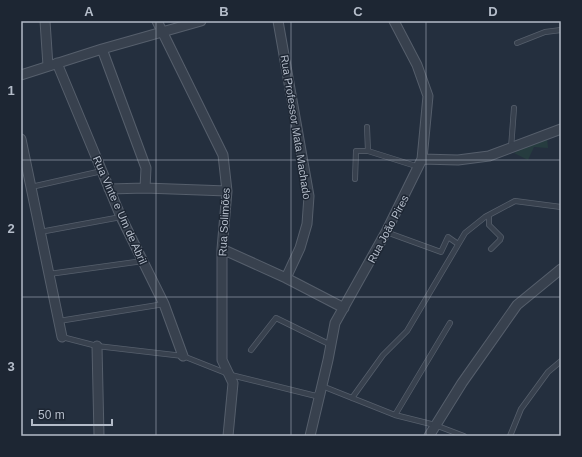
<svg xmlns="http://www.w3.org/2000/svg" width="582" height="457" viewBox="0 0 582 457" font-family="Arial,sans-serif">
<style>
.green{fill:#263c3f}
.lines{fill:none;stroke-linecap:round;stroke-linejoin:round}
.service-casing{stroke:#565f6c;stroke-width:6}
.minor-casing{stroke:#565f6c;stroke-width:11}
.service{stroke:#38414e;stroke-width:4.5}
.minor{stroke:#38414e;stroke-width:9}
.grid{fill:none;stroke:#b4bcc9;stroke-width:1;stroke-opacity:0.55}
.labels{text-anchor:middle;dominant-baseline:central;stroke-width:3;stroke-linejoin:round;paint-order:stroke}
.street-label{font-size:11px;fill:#b4bcc9;stroke:#1d2633}
.neatline{fill:none;stroke:#b4bcc9;stroke-width:1.5}
.grid-label{font-size:13px;text-anchor:middle;font-weight:bold;fill:#b4bcc9}
</style>
<rect width="100%" height="100%" fill="#242f3e"/>
<path class="green" d="M547,136L548,148L534,147L528,160L514,153Z"/>
<g class="lines">
<g class="service-casing">
<path id="service" d="M517,43L545,32L561,30
M367,127L368,151
M511,148L514,108
M355,179L356,151H368L419,167
M31,187L102,171
M489,215V225L501,237L500,240L491,249
M40,232L121,217
M386,232L441,252L448,237L458,244
M49,274L143,261
M59,321L164,304
M62,337L97,346L183,356L231,375L316,396L322,386L395,415L435,425L464,436
M251,350L276,318L331,345
M352,398L383,355L407,331L465,233L485,217L515,201L561,207
M395,415L450,323
M510,436L521,409L548,372L561,361"/>
</g>
<g class="minor-casing">
<path id="minor" d="M45,21L48,66
M157,21L223,155L227,191L222,249V360L233,383L228,436
M278,21L309,196L307,224L300,248L286,278
M102,49L146,168L145,188
M57,63L121,217L164,304L183,356
M21,75L102,49L201,21
M21,139L62,337
M422,159L458,160L489,156L561,129
M109,189L145,188L227,191
M222,249L286,278L344,308
M97,346L99,436
M310,436L328,360L335,323L386,232L422,159L428,96L417,65L394,21
M429,436L462,383L517,305L561,269"/>
</g>
<use href="#service" class="service"/>
<use href="#minor" class="minor"/>
</g>
<path class="grid" d="M156,21V436M291,21V436M426,21V436M21,160H561M21,297H561"/>
<g class="labels">
<g class="street-label">
<text transform="translate(296 127) rotate(81)">Rua Professor Mata Machado</text>
<text transform="translate(120 210) rotate(66)">Rua Vinte e Um de Abril</text>
<text transform="translate(224 222) rotate(-87)">Rua Solimões</text>
<text transform="translate(388 229) rotate(-62)">Rua João Pires</text>
</g>
</g>
<rect width="582" height="457" fill="none" stroke="#1d2633" stroke-width="44"/>
<path d="M32 419v6h80v-6" fill="none" stroke="#b4bcc9" stroke-width="2"/>
<text x="38" y="419" font-size="12" fill="#b4bcc9" stroke="#1d2633" stroke-width="3" paint-order="stroke">50 m</text>
<rect x="22" y="22" width="538" height="413" class="neatline"/>
<g class="grid-label">
<text x="89" y="16">A</text>
<text x="224" y="16">B</text>
<text x="358" y="16">C</text>
<text x="493" y="16">D</text>
<text x="11" y="95">1</text>
<text x="11" y="233">2</text>
<text x="11" y="371">3</text>
</g>
</svg>
